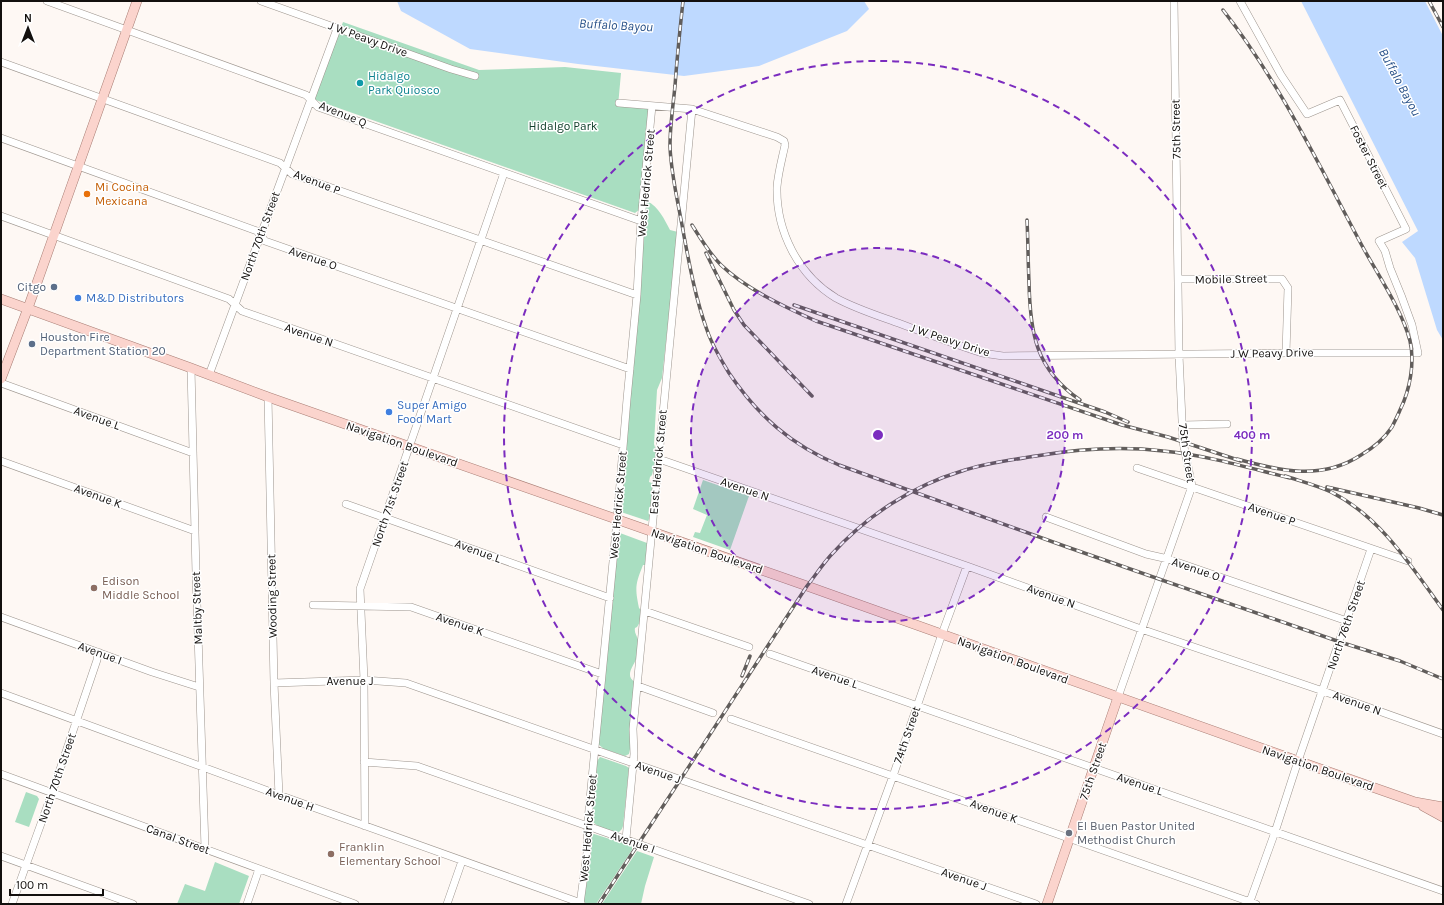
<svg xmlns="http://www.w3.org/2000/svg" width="1444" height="905" viewBox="0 0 1444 905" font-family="Karla,sans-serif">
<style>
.green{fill:#a9dec1}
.water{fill:#bed9ff}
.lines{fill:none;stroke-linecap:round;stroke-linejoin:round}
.minor-casing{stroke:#9d958e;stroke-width:8}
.major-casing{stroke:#a87d74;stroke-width:10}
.minor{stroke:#fff;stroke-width:7}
.major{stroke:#fbd4cd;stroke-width:9}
.rail-casing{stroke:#615d5b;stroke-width:3.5}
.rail{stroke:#fff;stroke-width:2;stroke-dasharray:6;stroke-linecap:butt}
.ring{fill:none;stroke:#7b2cbf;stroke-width:2;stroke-dasharray:7 5}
.culture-dot{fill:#0f9aa8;stroke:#fff;stroke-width:1.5}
.food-dot{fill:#e8710a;stroke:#fff;stroke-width:1.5}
.service-dot{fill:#5c6f8a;stroke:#fff;stroke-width:1.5}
.shop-dot{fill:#3f7fe0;stroke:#fff;stroke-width:1.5}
.education-dot{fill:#8d6e63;stroke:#fff;stroke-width:1.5}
.worship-dot{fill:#6b7280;stroke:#fff;stroke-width:1.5}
.labels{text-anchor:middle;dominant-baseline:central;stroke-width:3;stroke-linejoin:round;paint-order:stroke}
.street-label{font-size:12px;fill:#13100e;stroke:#fff}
.culture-label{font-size:12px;fill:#0d838f;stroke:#fff;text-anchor:start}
.park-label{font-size:12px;fill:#11402b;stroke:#fff}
.food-label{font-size:12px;fill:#c56008;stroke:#fff;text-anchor:start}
.service-label{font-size:12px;fill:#4e5e75;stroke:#fff;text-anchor:end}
.shop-label{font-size:12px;fill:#366cbe;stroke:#fff;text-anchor:start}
.education-label{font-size:12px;fill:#785e54;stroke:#fff;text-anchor:start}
.worship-label{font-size:12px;fill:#5b616d;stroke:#fff;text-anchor:start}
.water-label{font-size:13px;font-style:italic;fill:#275088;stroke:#fff}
.centre{fill:#7b2cbf;stroke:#fff;stroke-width:2}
.ring-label{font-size:12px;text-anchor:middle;font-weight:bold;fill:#7b2cbf;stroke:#fff;stroke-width:3;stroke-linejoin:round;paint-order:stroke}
</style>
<rect width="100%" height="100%" fill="#fef8f4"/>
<path class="green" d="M343,22L479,70L565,67L621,73L618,106L649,109L640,209L635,213L313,99Z
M647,201C659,207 664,219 670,230L678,232L662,378L657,390L654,444L657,454L652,475L650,477L649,482L652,483C653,492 653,514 648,521L621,512V492Z
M703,480L749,496L730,550L693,537L695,532L700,533L707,515L693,509Z
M620,533L647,543L645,565H643C635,585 635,588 639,608L641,610L640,622L637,627L635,628C634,633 637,635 638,640C639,645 638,651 637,656C636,664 623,675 635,682L630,749L629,754L625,756L604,749L598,744L618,535Z
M600,757L626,766L629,768L623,826L622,829L619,832C610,832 594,827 591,818L597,761Z
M26,792L37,796L39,799L29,827L15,822Z
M594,834L632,846V850L596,904H581L591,835Z
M637,851L654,857L645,886L641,904H602Z
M215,862L249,876L239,904H177L185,884L205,891Z"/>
<path class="water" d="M397,1H864L869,9L847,31L759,66L684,76L578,64L470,49L401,11Z
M1301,1H1425L1443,36V340L1437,330L1415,258L1402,242L1418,231Z"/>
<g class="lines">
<g class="minor-casing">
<path id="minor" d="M47,1L306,95L318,107L641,221
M261,1L451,69L475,76
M1,62L280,163L292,174L637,295
M619,103L692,109L777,137L784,141L785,145C782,159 778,173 777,187C776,231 798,275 836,298C856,309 879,316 901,324C928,334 954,344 982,353L1003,356L1286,353H1418L1412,325L1401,295L1390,268L1385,251L1379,241L1406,229L1340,100L1307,114L1281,75L1240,1
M1,138L257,231L265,241L630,369
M1,216L229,299L242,311L623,445
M1178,279H1282L1288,288L1286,353
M191,368L196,573L205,848
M209,375L337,29
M1,383L193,453
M268,397L274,683L279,795
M1182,425L1227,424
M659,459L967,566L1141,629L1323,691L1443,734
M1,461L195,531
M1137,468L1408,561
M346,504L610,598
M1046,517L1146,554L1168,559L1347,621
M313,605L411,607L602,674
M645,611L749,647
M1,617L152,672L199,687
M770,654L1443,891
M274,683L364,680L406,683L633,763L1036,904
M638,686L713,713
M1,693L279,795L581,903
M1118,697L1192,486L1183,442L1179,355L1174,1
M731,719L1256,904
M364,762L417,766L809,904
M1,774L355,904
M365,826L364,680L360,589L504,173
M626,839L634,754L633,729L692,109
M1,856L133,904
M12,904L52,793L97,660L98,652
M247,904L259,869
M447,904L462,861
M580,904L587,853L588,820L617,520L627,399L637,295L641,221L652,106
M846,904L893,776L942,634L967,566
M1249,904L1275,832L1298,761L1371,549"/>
</g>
<g class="major-casing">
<path id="major" d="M1,299L191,368L268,397L807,586L1298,761L1415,802L1443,807
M1,379L28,308L137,1
M1423,806L1443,817
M1047,904L1118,697"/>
</g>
<use href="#minor" class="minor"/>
<use href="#major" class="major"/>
<g class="rail-casing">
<path id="rail" d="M683,1C680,29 677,57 675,86C673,106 670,126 670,146C671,176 679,206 684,236C690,268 696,300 707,330C712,345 721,360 729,373C758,416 791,445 839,465L1067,547L1340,642L1400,661L1443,679
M1429,1L1443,27
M1223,10C1278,80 1317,161 1359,240C1375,271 1401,307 1410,341C1415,362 1410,390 1400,410C1398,415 1395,421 1392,427C1384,439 1373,448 1361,455C1321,481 1280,471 1237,459
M1027,220C1028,240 1028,261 1029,282C1030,332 1035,369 1080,400
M692,225C701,239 709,253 721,265C746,289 785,307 816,321L1122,425L1168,437L1241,461
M706,253L734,310L744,325L812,396
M794,305L1105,412L1128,422
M1285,476C1300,481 1316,485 1331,492C1381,517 1411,566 1443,610
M1327,487L1419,508L1443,515
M742,676L750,656
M599,904L807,586C815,576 822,565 831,555C866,516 912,486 962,471C986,463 1011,460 1036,456C1078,449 1121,446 1163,451C1206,455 1249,468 1290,478"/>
</g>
<use href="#rail" class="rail"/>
</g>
<circle cx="878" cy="435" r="187" fill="#7b2cbf" fill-opacity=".12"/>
<g class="ring">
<circle cx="878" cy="435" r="187"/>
<circle cx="878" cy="435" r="374"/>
</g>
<circle class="culture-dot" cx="360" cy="83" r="4"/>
<circle class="food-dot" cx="87" cy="194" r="4"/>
<g class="service-dot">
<circle cx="54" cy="287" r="4"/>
<circle cx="32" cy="344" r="4"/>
</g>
<g class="shop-dot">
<circle cx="78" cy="298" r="4"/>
<circle cx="389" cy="412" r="4"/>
</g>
<g class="education-dot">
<circle cx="94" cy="588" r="4"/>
<circle cx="331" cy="854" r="4"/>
</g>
<circle class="worship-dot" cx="1069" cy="833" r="4"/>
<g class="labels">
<g class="street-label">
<text transform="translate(368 39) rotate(20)">J W Peavy Drive</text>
<text transform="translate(343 114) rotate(22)">Avenue Q</text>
<text transform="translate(1176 129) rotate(-91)">75th Street</text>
<text transform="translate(1369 157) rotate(63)">Foster Street</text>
<text transform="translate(317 182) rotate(21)">Avenue P</text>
<text transform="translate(646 183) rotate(-85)">West Hedrick Street</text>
<text transform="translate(260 236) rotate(-70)">North 70th Street</text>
<text transform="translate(313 258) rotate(19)">Avenue O</text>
<text transform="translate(1231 279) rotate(-1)">Mobile Street</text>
<text transform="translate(309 335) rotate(19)">Avenue N</text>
<text transform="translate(950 340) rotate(18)">J W Peavy Drive</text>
<text transform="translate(1272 353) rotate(-1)">J W Peavy Drive</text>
<text transform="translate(97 418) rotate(20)">Avenue L</text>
<text transform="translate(402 444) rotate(19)">Navigation Boulevard</text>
<text transform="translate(1187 453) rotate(82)">75th Street</text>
<text transform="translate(658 462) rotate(-85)">East Hedrick Street</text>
<text transform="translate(745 489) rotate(19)">Avenue N</text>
<text transform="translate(98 496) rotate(20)">Avenue K</text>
<text transform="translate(390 504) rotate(-71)">North 71st Street</text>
<text transform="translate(618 505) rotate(-85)">West Hedrick Street</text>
<text transform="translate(1272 514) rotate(19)">Avenue P</text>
<text transform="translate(478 551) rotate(20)">Avenue L</text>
<text transform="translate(707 551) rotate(19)">Navigation Boulevard</text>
<text transform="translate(1196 569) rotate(19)">Avenue O</text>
<text transform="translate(272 596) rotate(-91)">Wooding Street</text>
<text transform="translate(1051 596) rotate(20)">Avenue N</text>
<text transform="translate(197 608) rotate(-92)">Maltby Street</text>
<text transform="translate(460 624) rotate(19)">Avenue K</text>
<text transform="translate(1346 625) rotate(-71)">North 76th Street</text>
<text transform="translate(100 653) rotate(20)">Avenue I</text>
<text transform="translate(1013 660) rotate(20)">Navigation Boulevard</text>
<text transform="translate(835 677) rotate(19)">Avenue L</text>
<text x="350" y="681">Avenue J</text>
<text transform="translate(1357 703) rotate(20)">Avenue N</text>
<text transform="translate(907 735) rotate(-71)">74th Street</text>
<text transform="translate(1318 768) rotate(19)">Navigation Boulevard</text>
<text transform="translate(1093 771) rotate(-71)">75th Street</text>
<text transform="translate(658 772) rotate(19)">Avenue J</text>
<text transform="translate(57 778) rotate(-71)">North 70th Street</text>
<text transform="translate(1140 784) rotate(19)">Avenue L</text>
<text transform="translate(290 799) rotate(20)">Avenue H</text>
<text transform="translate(994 811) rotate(20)">Avenue K</text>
<text transform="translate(588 828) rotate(-85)">West Hedrick Street</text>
<text transform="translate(178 839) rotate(20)">Canal Street</text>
<text transform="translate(633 842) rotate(19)">Avenue I</text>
<text transform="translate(964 879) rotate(19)">Avenue J</text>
</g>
<g class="culture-label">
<text x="368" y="76">Hidalgo<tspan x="368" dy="14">Park Quiosco</tspan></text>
</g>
<g class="park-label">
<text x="563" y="126">Hidalgo Park</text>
</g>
<g class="food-label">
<text x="95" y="187">Mi Cocina<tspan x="95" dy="14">Mexicana</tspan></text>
</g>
<g class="service-label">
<text x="46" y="287">Citgo</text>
<text x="40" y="337" text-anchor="start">Houston Fire<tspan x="40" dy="14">Department Station 20</tspan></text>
</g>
<g class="shop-label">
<text x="86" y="298">M&amp;D Distributors</text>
<text x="397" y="405">Super Amigo<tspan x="397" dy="14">Food Mart</tspan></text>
</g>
<g class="education-label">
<text x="102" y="581">Edison<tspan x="102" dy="14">Middle School</tspan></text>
<text x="339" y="847">Franklin<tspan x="339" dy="14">Elementary School</tspan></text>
</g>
<g class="worship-label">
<text x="1077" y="826">El Buen Pastor United<tspan x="1077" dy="14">Methodist Church</tspan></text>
</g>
<g class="water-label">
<text transform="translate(616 25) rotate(3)">Buffalo Bayou</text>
<text transform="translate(1400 82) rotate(62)">Buffalo Bayou</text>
</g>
</g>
<circle cx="878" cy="435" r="6" class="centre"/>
<g class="ring-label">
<text x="1065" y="439">200 m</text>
<text x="1252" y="439">400 m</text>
</g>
<rect width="1444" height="905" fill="none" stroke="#13100e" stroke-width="4"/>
<g transform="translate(28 28)" stroke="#ffffff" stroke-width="3" paint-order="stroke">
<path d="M0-3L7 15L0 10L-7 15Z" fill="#13100e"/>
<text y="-6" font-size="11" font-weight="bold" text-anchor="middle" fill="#13100e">N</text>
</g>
<path d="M10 889v6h93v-6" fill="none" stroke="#13100e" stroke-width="2"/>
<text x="16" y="889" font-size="12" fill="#13100e" stroke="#ffffff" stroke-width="3" paint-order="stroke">100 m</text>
</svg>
